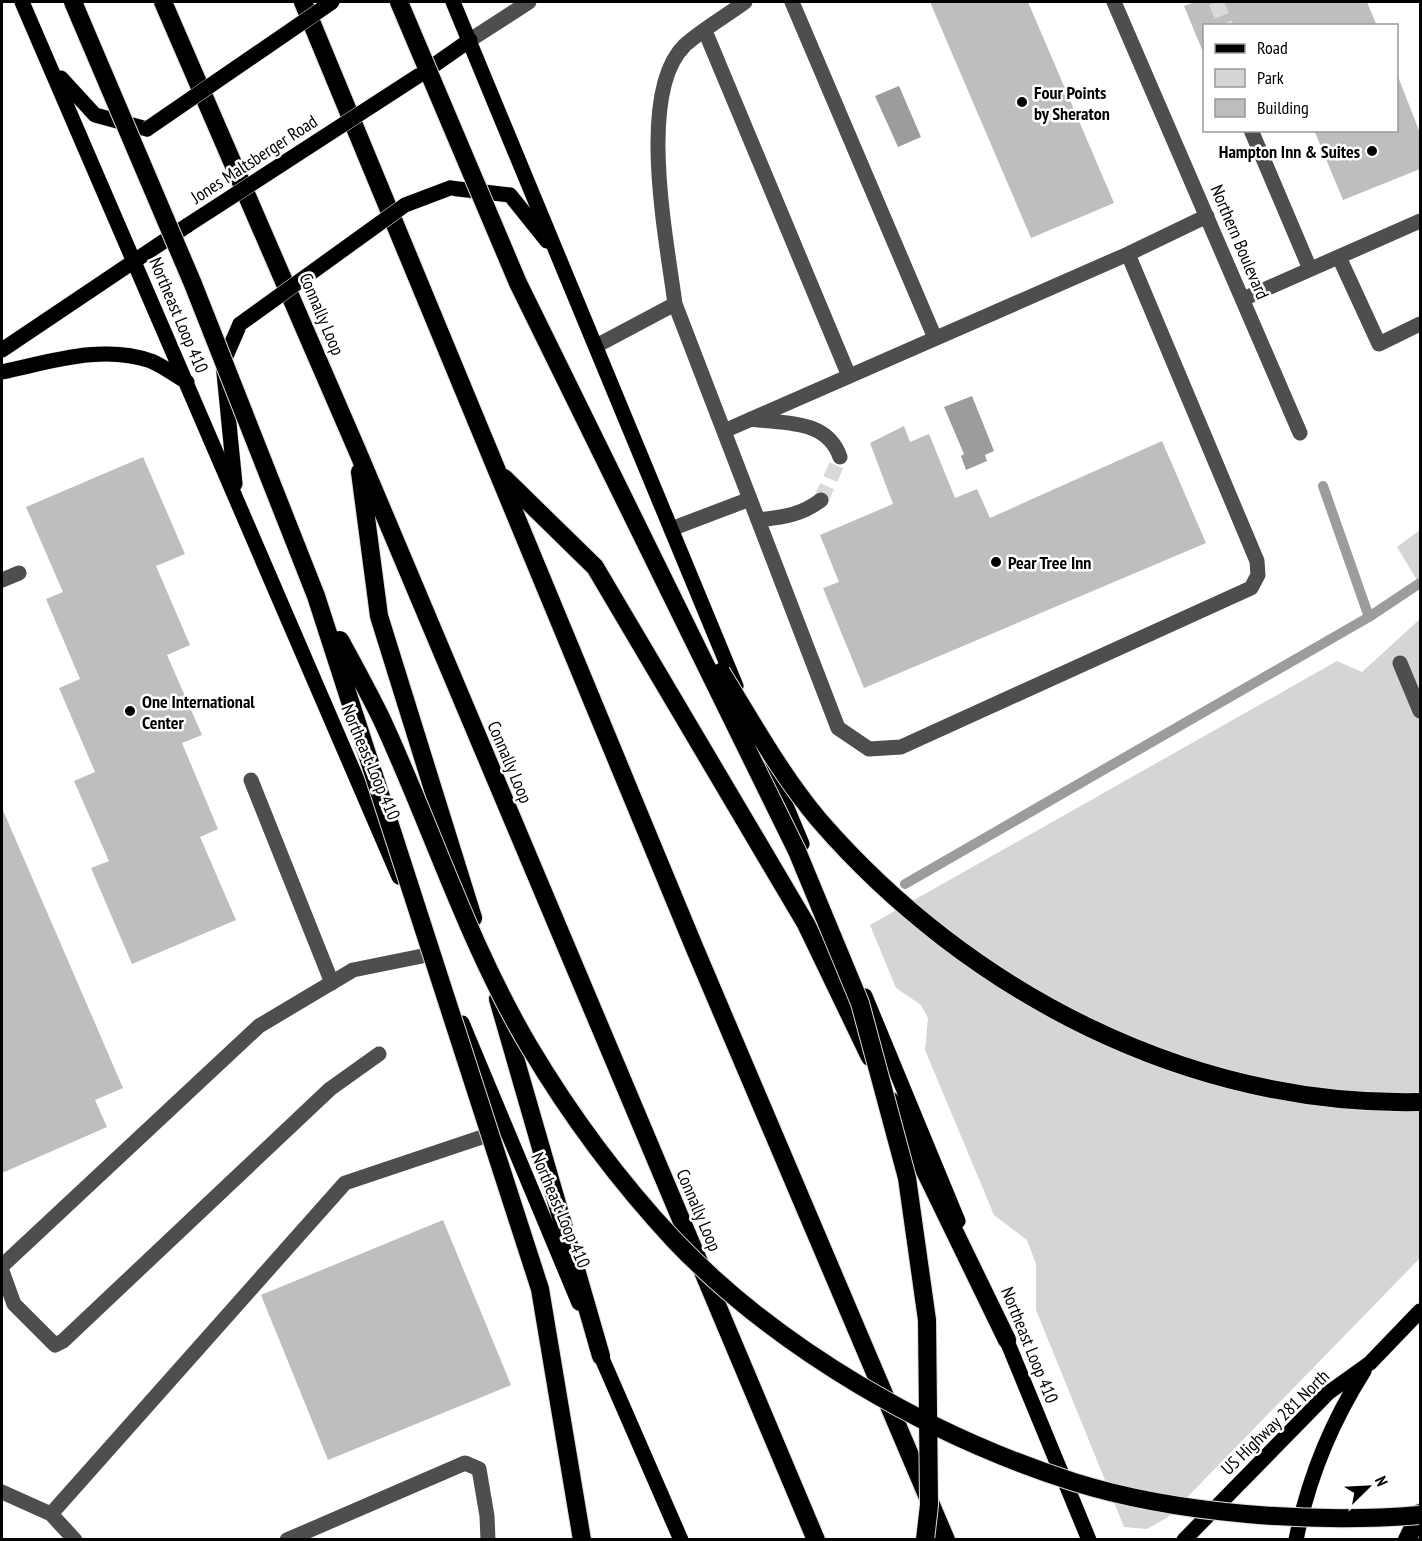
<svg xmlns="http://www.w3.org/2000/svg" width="1422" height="1541" viewBox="0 0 1422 1541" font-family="'PT Sans Narrow',sans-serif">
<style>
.green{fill:#d5d5d5}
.water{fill:#9c9c9c}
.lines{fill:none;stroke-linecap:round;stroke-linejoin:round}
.stream{stroke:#9c9c9c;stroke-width:10}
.building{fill:#bebebe}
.minor-tunnel{stroke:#d9d9d9;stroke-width:15;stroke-dasharray:15 8;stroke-linecap:butt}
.major-casing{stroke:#dbdbdb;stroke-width:16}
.highway-casing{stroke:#dbdbdb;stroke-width:20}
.minor{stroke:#4e4e4e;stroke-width:15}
.major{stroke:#000;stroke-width:15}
.highway{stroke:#000;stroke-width:18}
.major-bridge-casing{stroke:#dbdbdb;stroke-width:16;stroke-linecap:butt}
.highway-bridge-casing{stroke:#dbdbdb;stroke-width:20;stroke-linecap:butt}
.major-bridge{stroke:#000;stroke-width:15}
.highway-bridge{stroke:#000;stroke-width:18}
.poi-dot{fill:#000;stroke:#fff;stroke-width:2}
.labels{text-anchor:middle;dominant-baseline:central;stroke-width:5;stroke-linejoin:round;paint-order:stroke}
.poi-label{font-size:18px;font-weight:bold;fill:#000;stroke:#fff;text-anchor:start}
.street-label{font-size:18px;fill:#000;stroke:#fff}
</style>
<rect width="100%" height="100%" fill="#fff"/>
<path class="green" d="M1420,530V585L1397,547Z
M1420,619V1258L1168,1517L1147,1529L1124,1527L1036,1310V1264L1027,1240L994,1215L925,1050L928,1018L921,1005L896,988L870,925L1337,661L1362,672Z"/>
<path class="water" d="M899,86L921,137L898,147L875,96Z
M972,396L994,451L985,455L987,461L966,470L961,456L964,454L944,407Z"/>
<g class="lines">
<path class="stream" d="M1323,486L1369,617
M905,884L1369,617L1420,583"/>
</g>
<path class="building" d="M930,2H1028L1114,203L1031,238Z
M1195,2H1367L1377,26H1204L1203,52L1184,6Z
M1397,74L1420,133V169L1343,200L1314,130H1396Z
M904,426L910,442L929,434L955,498L977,489L990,518L1162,441L1206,543L864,688L823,588L839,582L820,535L893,504L870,443Z
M143,457L185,554L156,566L190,645L167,655L202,735L182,743L218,829L200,837L236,920L132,964L91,868L109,861L74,781L95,772L59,688L80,679L46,599L63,592L26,507Z
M2,808L123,1088L95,1100L107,1127L2,1173Z
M443,1220L511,1385L328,1460L261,1295Z"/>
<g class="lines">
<path class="minor-tunnel" d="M1216,2L1226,26
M821,500L840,457"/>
<g class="major-casing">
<path id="major" d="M22,2L399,877
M453,2L736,686
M420,75L470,40
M61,78L95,115L147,129
M450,188L510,195L547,241
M2,350L188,225
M2,372C50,362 102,344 151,361C163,366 175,375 187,382
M235,484L223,363L240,324
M765,755L802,844
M865,996L958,1221
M462,1023L579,1303
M1002,1329L1089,1540
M597,1347L681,1540
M1184,1540L1328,1393L1370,1363L1420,1311
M1296,1540C1308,1479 1331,1423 1364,1371"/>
</g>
<g class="highway-casing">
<path id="highway" d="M163,2L357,450L816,1540
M303,2L695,949L946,1540
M360,472L379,616L473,918
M504,478L595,567L806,924L870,1057
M498,999L601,1356
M891,1101L1007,1340
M1407,1540L1420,1513"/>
</g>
<path class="minor" d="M792,2L935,338
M1114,2L1300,433
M705,31L849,376
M470,40L529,2
M1251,130L1310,269
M1339,257L1379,344L1420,324
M1243,299L1420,221
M675,304L838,728L869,749L901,747L1251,588L1258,575L1257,561L1128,254L1207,216
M596,346L675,304C667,241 636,92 685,45C703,29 726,16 745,2
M751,419C785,424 827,419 840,457
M724,431L1128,254
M759,520C783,517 802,515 821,500
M671,529L750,499
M2,580L19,573
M1400,663L1420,711
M251,780L332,983
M2,1266L259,1026L353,970L432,954
M2,1271L14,1304L55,1345L63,1341L330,1089L379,1054
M2,1492L51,1514L75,1540
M51,1514L345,1183L500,1131
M287,1540L465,1463L479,1469L487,1516L488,1540"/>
<use href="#major" class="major"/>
<use href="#highway" class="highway"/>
<g class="major-bridge-casing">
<path id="major-bridge" d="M147,129L332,2
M188,225L418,76
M240,324L405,205L450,188"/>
</g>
<g class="highway-bridge-casing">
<path id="highway-bridge" d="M73,2L193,284L316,596L540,1289L582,1540
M399,2L518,283L797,851L860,1003L907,1178L927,1320L929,1505L925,1540
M340,640C354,666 369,693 382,720C432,828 468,943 529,1046C570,1115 619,1181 674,1240C779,1350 930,1436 1074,1482C1176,1514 1314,1524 1420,1515
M721,672C752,722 781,775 819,820C968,992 1189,1107 1420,1102"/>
</g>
<use href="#major-bridge" class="major-bridge"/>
<use href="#highway-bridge" class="highway-bridge"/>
</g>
<g class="poi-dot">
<circle cx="1022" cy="102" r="6"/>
<circle cx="1372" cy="151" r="6"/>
<circle cx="996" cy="562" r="6"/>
<circle cx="130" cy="711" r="6"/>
</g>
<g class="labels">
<g class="poi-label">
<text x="1034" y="92">Four Points<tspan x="1034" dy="21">by Sheraton</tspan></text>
<text x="1360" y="151" text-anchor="end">Hampton Inn &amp; Suites</text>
<text x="1008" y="562">Pear Tree Inn</text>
<text x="142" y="701">One International<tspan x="142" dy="21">Center</tspan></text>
</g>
<g class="street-label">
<text transform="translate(254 159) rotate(-33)">Jones Maltsberger Road</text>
<text transform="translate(1240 242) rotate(67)">Northern Boulevard</text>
<text transform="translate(322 314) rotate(67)">Connally Loop</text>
<text transform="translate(179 315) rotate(67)">Northeast Loop 410</text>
<text transform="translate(371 762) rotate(67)">Northeast Loop 410</text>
<text transform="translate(510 762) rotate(67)">Connally Loop</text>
<text transform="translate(561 1210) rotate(67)">Northeast Loop 410</text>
<text transform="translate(699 1210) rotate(67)">Connally Loop</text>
<text transform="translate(1030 1345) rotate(68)">Northeast Loop 410</text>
<text transform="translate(1275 1422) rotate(-44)">US Highway 281 North</text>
</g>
</g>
<rect width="1422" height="1541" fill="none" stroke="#000000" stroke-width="6"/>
<rect x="1203" y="24" width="195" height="108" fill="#ffffff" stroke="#999999" stroke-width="1.5"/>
<rect x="1215" y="44" width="30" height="9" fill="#000000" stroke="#999999" stroke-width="1.5"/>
<text x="1257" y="54" font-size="18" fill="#000000">Road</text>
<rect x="1215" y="69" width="30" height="18" fill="#d5d5d5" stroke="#999999" stroke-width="1.5"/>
<text x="1257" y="84" font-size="18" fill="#000000">Park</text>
<rect x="1215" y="99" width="30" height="18" fill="#bebebe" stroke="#999999" stroke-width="1.5"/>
<text x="1257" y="114" font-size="18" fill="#000000">Building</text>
<g transform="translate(1368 1487) rotate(66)" stroke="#ffffff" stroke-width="4.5" paint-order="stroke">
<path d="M0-4.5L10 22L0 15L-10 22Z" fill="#000000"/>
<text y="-9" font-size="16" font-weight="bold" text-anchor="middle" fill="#000000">N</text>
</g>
</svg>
